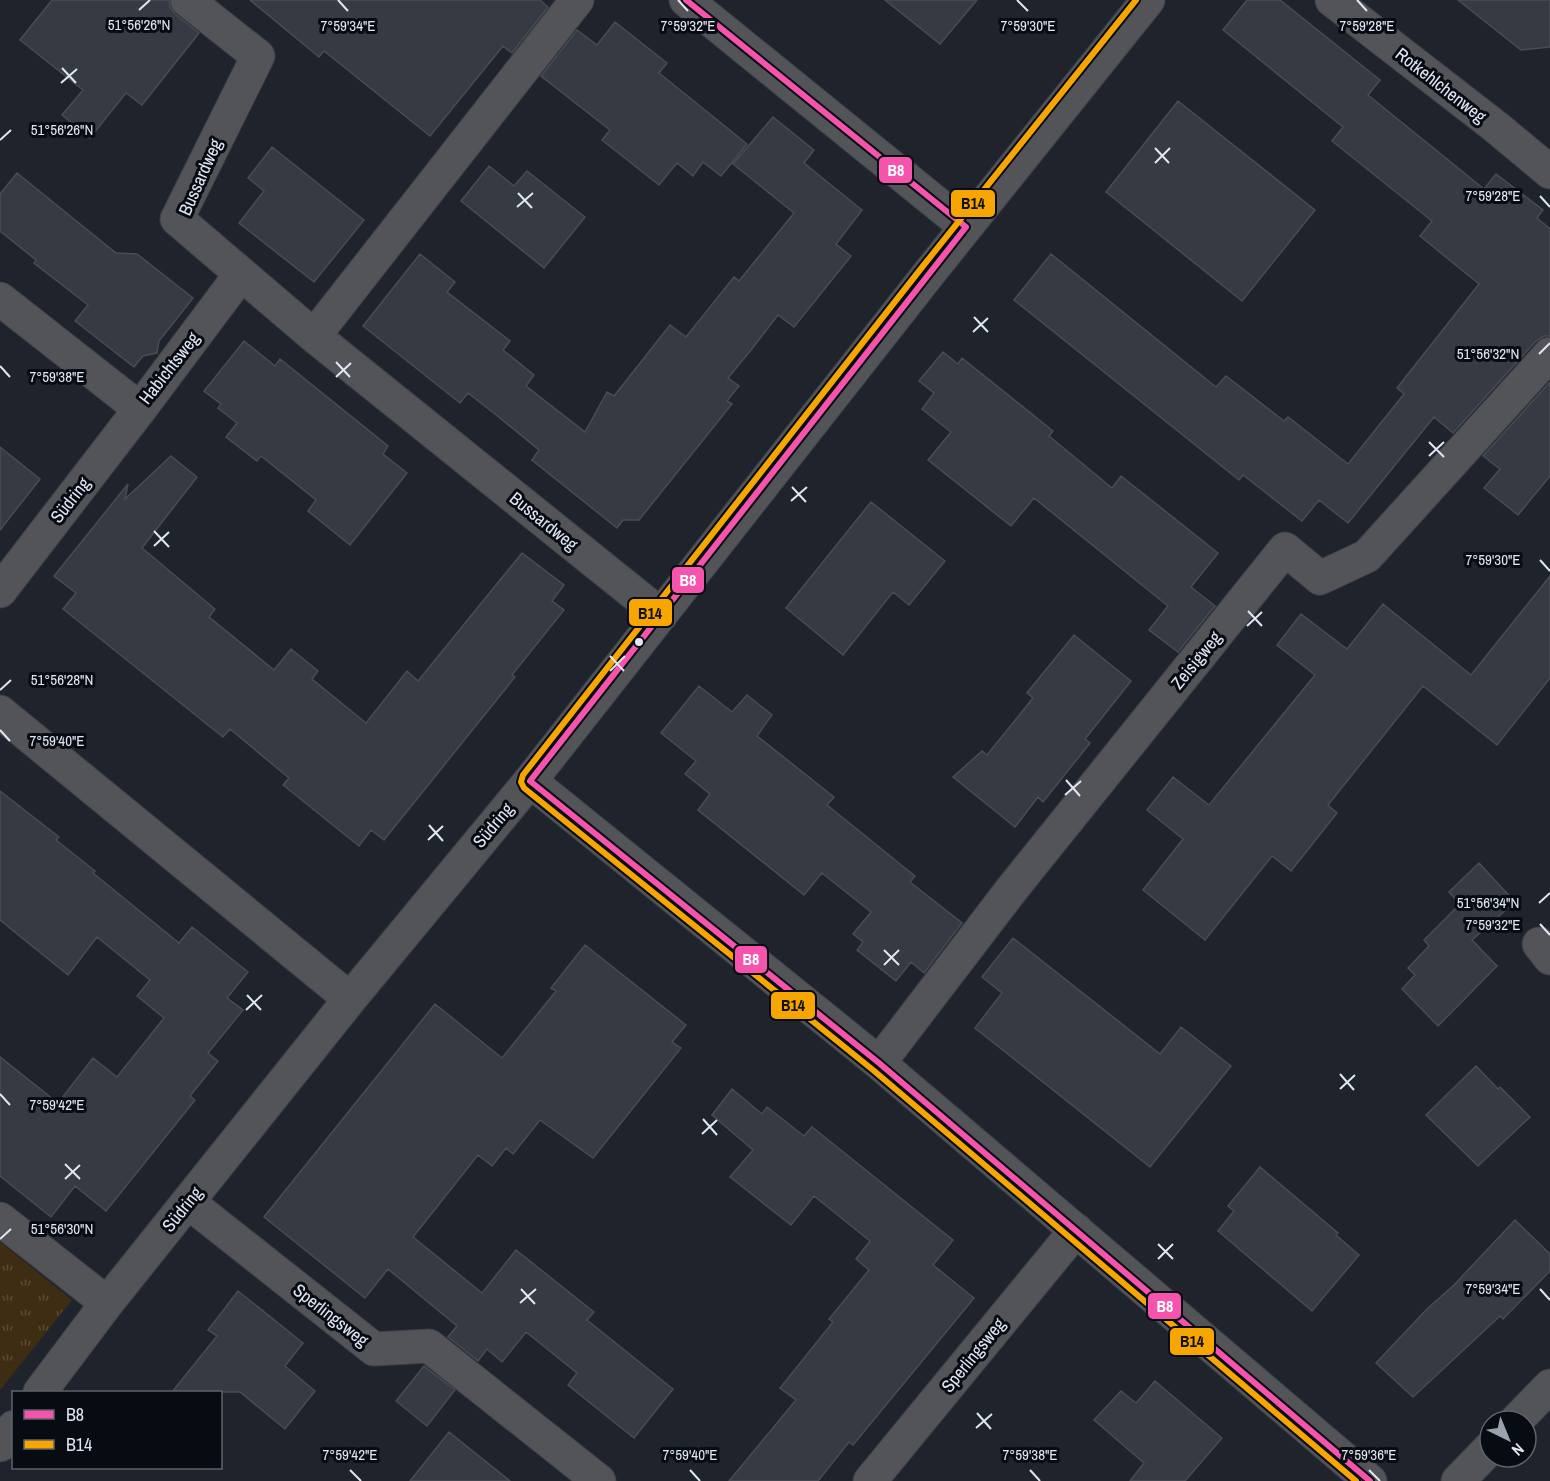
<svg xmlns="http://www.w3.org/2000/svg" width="1550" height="1481" viewBox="0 0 1550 1481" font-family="'Archivo Narrow',sans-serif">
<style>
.grass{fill:url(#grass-tufts)}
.building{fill:#363a42;stroke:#484c54;stroke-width:1.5}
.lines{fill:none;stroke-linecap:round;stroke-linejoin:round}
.minor-casing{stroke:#3a3f47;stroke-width:35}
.tertiary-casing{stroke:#3a3f47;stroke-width:35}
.minor{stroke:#535458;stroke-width:33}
.tertiary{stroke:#535458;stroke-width:33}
.bus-1-casing{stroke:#070b12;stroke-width:10}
.bus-2-casing{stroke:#070b12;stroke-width:10}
.bus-1{stroke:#f653ac;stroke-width:6}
.bus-2{stroke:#f7a600;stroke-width:6}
.ticks{fill:none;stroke:#e0e6f2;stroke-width:2}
.bus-dot{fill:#e0e6f2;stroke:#070b12;stroke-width:2}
.labels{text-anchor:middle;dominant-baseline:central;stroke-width:6;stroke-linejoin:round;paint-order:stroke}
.street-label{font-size:18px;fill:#e0e6f2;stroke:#070b12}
.ticks-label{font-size:15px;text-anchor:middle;fill:#e0e6f2;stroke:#070b12;stroke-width:6;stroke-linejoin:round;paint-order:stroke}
.line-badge{stroke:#070b12;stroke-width:2}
.badge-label{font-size:16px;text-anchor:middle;font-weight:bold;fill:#fff}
.pale-badge-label{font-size:16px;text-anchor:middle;font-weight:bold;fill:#111}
</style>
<defs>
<pattern id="grass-tufts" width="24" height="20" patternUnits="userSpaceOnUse" patternTransform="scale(1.5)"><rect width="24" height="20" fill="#3e2d12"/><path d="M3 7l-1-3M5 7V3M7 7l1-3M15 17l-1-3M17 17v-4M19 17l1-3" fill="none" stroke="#5a4b35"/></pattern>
</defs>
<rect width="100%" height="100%" fill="#1e232c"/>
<path class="grass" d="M0,1242L72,1300L0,1390Z"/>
<path class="building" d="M52,0H169L170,7L175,14L199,33L142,105L126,93L90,138L62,115L83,90L20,40Z
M250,0H540L548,7L512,53L503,46L430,136L324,51L319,57Z
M885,0H977L940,44Z
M1247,0H1280L1380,80L1368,95L1484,189L1496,174L1543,210L1537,218L1550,229V336H1544L1536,341L1453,433L1434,417L1348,523L1319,500L1302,521L1243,475L1239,480L1014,300L1051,254L1216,387L1226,376L1284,421L1288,417L1348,464L1404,394L1397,388L1479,284L1420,236L1432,221L1332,141L1343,127L1223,30Z
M1458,0H1550V47L1521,50Z
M615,22L667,63L659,73L747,144L721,176L703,162L693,176L677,163L659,185L602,140L610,130L541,76L577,30L597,45Z
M1178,101L1315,210L1242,301L1106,192Z
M773,117L814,150L804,163L862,210L836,244L851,256L794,327L778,315L751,350L728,378L739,386L727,401L732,404L639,520H623L617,528L532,460L539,450L500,418L468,393L460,403L363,326L420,254L455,282L447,292L510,341L503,350L534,375L526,386L585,432L607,392L614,396L670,325L686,337L734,277L739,281L794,213L733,164Z
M272,147L364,220L314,282L239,223L264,191L248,178Z
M489,166L514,186L527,171L585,217L544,268L461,201Z
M17,173L116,253L137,254L193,298L159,341L157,353L143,356L134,367L75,321L88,305L34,263L36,260L0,231V194Z
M244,341L275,366L280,359L388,446L383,454L407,473L350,545L308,511L316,500L261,456L257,461L226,437L237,423L218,408L221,404L204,391Z
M943,352L958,364L962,358L1053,431L1049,436L1112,488L1121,476L1218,553L1191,587L1215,606L1178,652L1149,630L1168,606L1034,498L1011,526L928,460L951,432L922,409L934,393L919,381Z
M1550,382V476L1518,515L1484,488L1500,469L1483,456Z
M0,447L40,479L0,530Z
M171,456L197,477L142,548L215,609L209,617L274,670L291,649L318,671L312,679L366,723L407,671L418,681L522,553L564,585L552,601L564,610L512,675L515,677L384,840L371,830L359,846L283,785L289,778L230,729L223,737L63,609L76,593L54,576L128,484L125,499Z
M871,502L945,561L909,605L893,592L843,655L786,608Z
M1550,576V678L1497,745L1423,686L1328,805L1337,813L1291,871L1272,856L1205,940L1143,890L1183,839L1147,810L1173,777L1209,805L1315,675L1277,645L1301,614L1347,649L1383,604L1471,675Z
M1074,635L1131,681L1085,739L1090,743L1043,802L1038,797L1015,827L953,777L982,751L987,755L1033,698L1027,693Z
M699,686L732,712L747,695L772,715L757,736L834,797L827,805L915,876L910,882L962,923L924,973L911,962L896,981L857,950L863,942L853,934L871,912L822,873L804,895L698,810L710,794L685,774L696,761L661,733Z
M0,791L59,837L56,840L95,871L93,873L179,943L192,927L248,972L227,998L243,1010L208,1053L218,1061L190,1096L195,1100L106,1211L75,1186L51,1217L0,1176V1057L58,1103L93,1058L117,1077L164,1018L137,996L150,980L97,937L68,975L0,920Z
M1479,863L1515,902L1472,940L1497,966L1438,1026L1402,989L1415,975L1408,968L1429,946L1424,940L1460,904L1449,892Z
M1013,938L1160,1054L1181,1027L1231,1066L1150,1167L975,1028L1002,993L982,977Z
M585,945L686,1025L672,1042L681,1048L593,1158L540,1120L513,1154L506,1148L492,1166L478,1155L413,1237L482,1293L516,1250L594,1312L587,1320L673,1389L634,1438L568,1385L577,1373L526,1332L502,1362L487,1349L478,1361L448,1337L457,1326L388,1269L365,1298L264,1217L435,1004L502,1058L556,991L551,988Z
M1476,1066L1498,1089L1500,1087L1530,1117L1478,1166L1426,1115Z
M732,1089L762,1114L767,1107L804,1136L812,1127L953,1240L933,1265L974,1298L853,1445L849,1442L818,1481H729L796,1400L780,1388L833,1322L829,1319L869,1270L856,1259L870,1241L814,1196L791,1225L730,1177L753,1150L712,1115Z
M1260,1167L1338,1233L1336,1235L1359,1255L1312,1311L1218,1231L1234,1211L1228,1206Z
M1515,1220L1550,1254V1271L1503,1319L1500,1316L1413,1397L1376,1363L1427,1309L1454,1285Z
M238,1291L303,1343L285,1366L315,1391L285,1429L240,1392H172L217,1336L208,1330Z
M424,1366L455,1390L427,1426L396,1401Z
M1155,1381L1222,1438L1185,1481H1130L1144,1463L1094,1420L1121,1391L1136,1403Z
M449,1432L510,1481H410Z"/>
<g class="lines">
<g class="minor-casing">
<path id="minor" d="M187,0L258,56L177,219L314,336L661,615
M686,0L966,227
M1332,0L1496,127L1550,172
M0,299L140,409L241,274
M314,336L577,0
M0,591L140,409
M0,712L350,999
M530,781L879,1063L1370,1481
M1539,944L1550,958
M879,1063L1012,889L1285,549L1320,578L1367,556L1550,354
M188,1202L374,1349L429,1346L599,1481
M0,1219L107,1303
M40,1392L107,1303L350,999L530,781L930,272L1148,0
M0,1445L14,1427
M870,1481L1076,1230"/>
</g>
<g class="tertiary-casing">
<path id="tertiary" d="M1516,1421L1550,1386
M1458,1481L1490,1448"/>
</g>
<use href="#minor" class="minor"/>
<use href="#tertiary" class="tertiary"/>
<g class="bus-1-casing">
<path id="bus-1" d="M686,0L966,227L530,781L879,1063L1370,1481"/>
</g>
<g class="bus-2-casing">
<path id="bus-2" d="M1136,0L923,266L523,775L521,782L524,788L873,1070L1356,1481"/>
</g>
<use href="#bus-1" class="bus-1"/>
<use href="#bus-2" class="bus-2"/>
</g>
<path class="ticks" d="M338,0L348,11M678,0L688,11M1017,0L1028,11M1357,0L1367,11M139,10L150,0M62,68L76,83M61,83L77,69M0,140L11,130M1155,148L1169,163M1155,163L1170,148M518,193L532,208M1540,196L1550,207M517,207L533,193M974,317L988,332M973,332L988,318M1539,354L1550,343M336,362L350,377M0,366L10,377M336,377L351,363M1429,442L1444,457M1429,456L1444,442M792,487L806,502M791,501L807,487M154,531L169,547M154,546L169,532M1540,560L1550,571M1248,611L1262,626M1247,626L1262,612M610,656L624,671M610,671L625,656M0,690L11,680M0,730L10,741M1066,780L1080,796M1065,795L1081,781M429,825L443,841M428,840L443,826M1539,903L1550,893M1540,924L1550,935M884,950L899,965M884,965L899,950M247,995L261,1010M246,1010L262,995M1340,1074L1354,1090M1340,1089L1355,1075M0,1094L10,1105M703,1119L717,1135M702,1134L717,1120M65,1164L80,1179M65,1179L80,1165M0,1239L11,1229M1158,1244L1173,1259M1158,1259L1173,1244M521,1289L535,1304M1540,1289L1550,1300M520,1303L536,1289M977,1413L991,1429M976,1428L992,1414M350,1470L361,1481M690,1470L700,1481M1030,1470L1040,1481M1369,1470L1380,1481"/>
<circle class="bus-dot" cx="639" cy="642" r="5"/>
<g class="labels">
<g class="street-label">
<text transform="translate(1441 85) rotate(38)">Rotkehlchenweg</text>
<text transform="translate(200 177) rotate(-66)">Bussardweg</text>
<text transform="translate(169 368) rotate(-52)">Habichtsweg</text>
<text transform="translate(70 500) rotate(-52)">Südring</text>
<text transform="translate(544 521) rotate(39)">Bussardweg</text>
<text transform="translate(1196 660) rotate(-51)">Zeisigweg</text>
<text transform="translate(493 825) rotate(-50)">Südring</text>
<text transform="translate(182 1209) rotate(-51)">Südring</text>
<text transform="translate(331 1315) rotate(38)">Sperlingsweg</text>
<text transform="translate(973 1355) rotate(-51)">Sperlingsweg</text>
</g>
</g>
<g class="ticks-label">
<text x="139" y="30">51°56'26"N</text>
<text x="348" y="31">7°59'34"E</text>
<text x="688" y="31">7°59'32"E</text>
<text x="1028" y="31">7°59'30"E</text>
<text x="1367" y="31">7°59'28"E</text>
<text x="62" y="135">51°56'26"N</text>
<text x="1493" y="201">7°59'28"E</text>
<text x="1488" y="359">51°56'32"N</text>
<text x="57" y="382">7°59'38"E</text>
<text x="1493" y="565">7°59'30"E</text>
<text x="62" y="685">51°56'28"N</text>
<text x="57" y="746">7°59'40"E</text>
<text x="1488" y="908">51°56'34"N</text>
<text x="1493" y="930">7°59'32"E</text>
<text x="57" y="1110">7°59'42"E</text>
<text x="62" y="1234">51°56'30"N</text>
<text x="1493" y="1294">7°59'34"E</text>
<text x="350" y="1460">7°59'42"E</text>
<text x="690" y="1460">7°59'40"E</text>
<text x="1030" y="1460">7°59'38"E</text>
<text x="1369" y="1460">7°59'36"E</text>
</g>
<g class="line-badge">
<rect x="878" y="156" width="35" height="28" rx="6" fill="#f653ac"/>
<rect x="950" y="189" width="46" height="29" rx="6" fill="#f7a600"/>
<rect x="671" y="566" width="34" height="28" rx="6" fill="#f653ac"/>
<rect x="628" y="598" width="45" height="29" rx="6" fill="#f7a600"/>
<rect x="734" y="945" width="34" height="29" rx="6" fill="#f653ac"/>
<rect x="770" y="991" width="46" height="29" rx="6" fill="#f7a600"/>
<rect x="1147" y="1292" width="35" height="28" rx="6" fill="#f653ac"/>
<rect x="1169" y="1327" width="46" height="29" rx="6" fill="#f7a600"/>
</g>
<g class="badge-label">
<text x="896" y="176">B8</text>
<text x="688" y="586">B8</text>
<text x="751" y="965">B8</text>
<text x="1165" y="1312">B8</text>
</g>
<g class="pale-badge-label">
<text x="973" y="209">B14</text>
<text x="650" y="619">B14</text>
<text x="793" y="1011">B14</text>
<text x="1192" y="1347">B14</text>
</g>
<rect x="12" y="1391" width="210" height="78" fill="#070b12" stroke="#5e636c" stroke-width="1.5"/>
<rect x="24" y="1410" width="30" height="9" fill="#f653ac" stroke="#5e636c" stroke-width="1.5"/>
<text x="66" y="1421" font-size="18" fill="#e0e6f2">B8</text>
<rect x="24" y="1440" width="30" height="9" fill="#f7a600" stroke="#5e636c" stroke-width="1.5"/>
<text x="66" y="1451" font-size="18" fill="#e0e6f2">B14</text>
<g transform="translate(1508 1439) rotate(137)"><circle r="28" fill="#070b12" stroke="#5e636c" stroke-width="1.5"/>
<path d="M0-4.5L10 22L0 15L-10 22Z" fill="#9ca2ad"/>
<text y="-9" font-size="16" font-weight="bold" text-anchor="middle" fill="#e0e6f2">N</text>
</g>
</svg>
